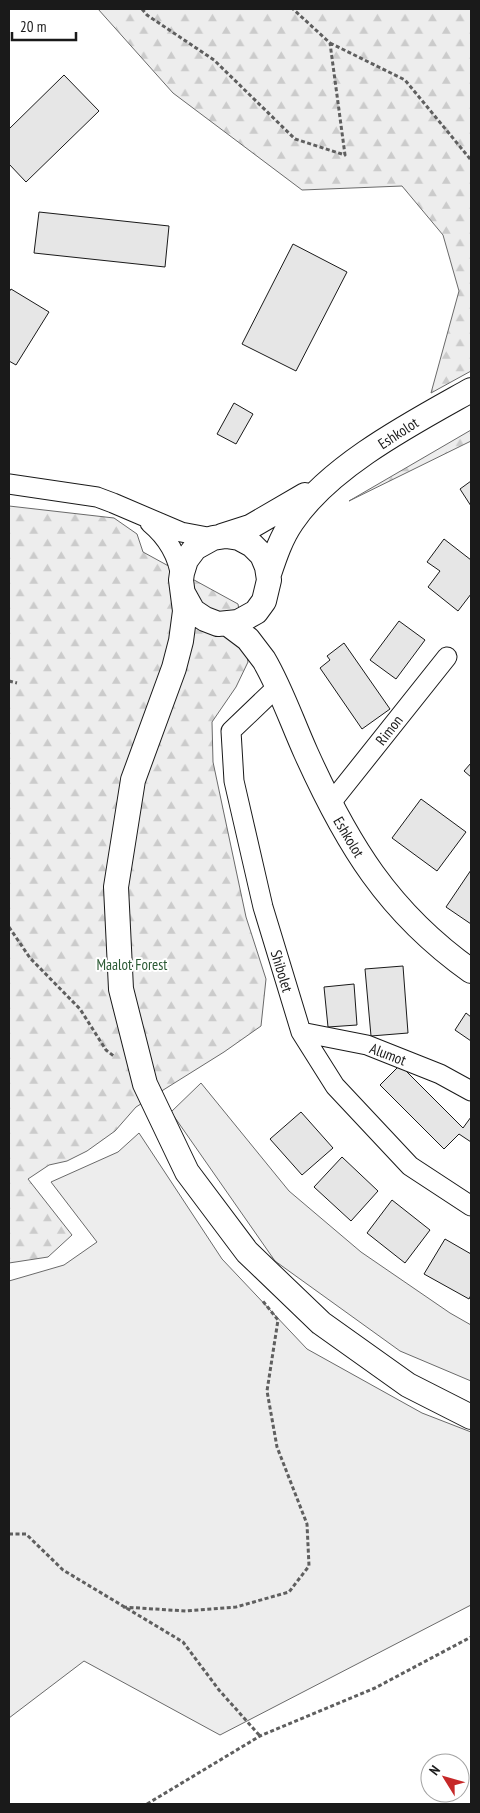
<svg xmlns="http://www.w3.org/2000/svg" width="480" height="1813" viewBox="0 0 480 1813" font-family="'PT Sans Narrow',sans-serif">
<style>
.built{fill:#ededed;stroke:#6a6a6a}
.forest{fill:url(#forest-firs);stroke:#6a6a6a}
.building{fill:#e6e6e6;stroke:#1a1a1a}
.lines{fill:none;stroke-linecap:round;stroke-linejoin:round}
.minor-casing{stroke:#1a1a1a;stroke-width:21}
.tertiary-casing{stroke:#1a1a1a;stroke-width:26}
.path{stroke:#5f5f5f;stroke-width:3;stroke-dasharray:4 2.5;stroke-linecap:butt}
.minor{stroke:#fff;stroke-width:19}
.tertiary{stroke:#fff;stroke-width:24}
.labels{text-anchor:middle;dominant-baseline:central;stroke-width:4;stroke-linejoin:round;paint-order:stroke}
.street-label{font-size:15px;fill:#1a1a1a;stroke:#fff}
.park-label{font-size:15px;fill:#2b5a34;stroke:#fff}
</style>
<defs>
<pattern id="forest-firs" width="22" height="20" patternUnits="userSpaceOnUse" patternTransform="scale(1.25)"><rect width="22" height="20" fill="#ededed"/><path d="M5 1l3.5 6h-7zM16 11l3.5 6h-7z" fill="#cbcbcb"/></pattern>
</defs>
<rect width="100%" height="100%" fill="#fff"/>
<path class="built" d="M201,1083L289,1191L361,1252L450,1313L471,1325V1381L400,1351L275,1261L171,1112Z
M139,1133L222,1259L307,1349L422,1413L471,1432V1605L220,1735L84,1661L9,1718V1281L64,1265L97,1242L51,1182L118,1152Z"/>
<path class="forest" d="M98,9H471V371L431,393L459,291L443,235L402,186L302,190L173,93Z
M471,430V441L349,501Z
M9,506L114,518L137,534L143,552L238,604L248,662L236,687L212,722L213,762L246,917L266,979L261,1026L224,1052L136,1107L115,1131L87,1151L67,1161L49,1165L28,1179L72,1235L48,1257L9,1263Z"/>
<path class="building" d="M64,75L99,111L26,182L9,164V129Z
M39,212L169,226L165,267L34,253Z
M293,244L347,272L296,371L242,344Z
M11,289L49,312L16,365L9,361V292Z
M234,403L253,414L236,444L217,434Z
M471,481V506L460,489Z
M444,539L471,560V594L458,611L428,587L440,571L427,562Z
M399,621L425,640L396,679L370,660Z
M344,643L390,709L362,729L320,668L330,660L327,656Z
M471,763V777L464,771Z
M421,799L466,832L437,871L392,838Z
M471,870V924L446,907Z
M403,966L408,1033L371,1036L365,969Z
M354,984L357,1025L328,1027L324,987Z
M466,1013L471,1017V1041L455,1030Z
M400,1065L463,1128L471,1117V1142L459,1134L444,1149L380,1085Z
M301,1112L333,1148L302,1175L270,1139Z
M342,1157L378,1191L351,1221L314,1187Z
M392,1200L430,1230L405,1263L367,1233Z
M445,1239L471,1254V1295L469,1299L424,1274Z"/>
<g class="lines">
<g class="minor-casing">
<path id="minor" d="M9,484L97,497L113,503L181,532L213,538
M150,523C168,538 178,555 181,578
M277,687L231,731L234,781L263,907L301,1032L335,1086L410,1166L471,1206
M330,804L447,657
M301,1032L367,1045L440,1074L471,1091"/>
</g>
<g class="tertiary-casing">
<path id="tertiary" d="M222,536L250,527L305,495
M269,574C275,556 281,538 292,522C329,466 414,422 471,390
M183,593L193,611L205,619L218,624L238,622L256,612L264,601L269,580L267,567L262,555L252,545L239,538L226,536L213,538L195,548L186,560L182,573L181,580L185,611L181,641L174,668L133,780L116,887L121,989L145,1084L187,1172L247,1252L321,1323L408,1385L471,1417
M228,624L248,639L264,660C281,689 292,722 306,753C347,844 388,912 471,971"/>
</g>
<path class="path" d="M142,9L147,15L214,60L295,139L345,155L330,43L293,9
M330,43L405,80L471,160
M9,681L17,683
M9,927L30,958L80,1009L106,1050L115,1057
M9,1534H26L63,1570L183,1642L219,1690L260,1736
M123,1607L186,1611L236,1607L289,1592L309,1566L307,1524L277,1447L267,1391L278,1320L262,1300
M147,1804L260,1736L375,1688L471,1637"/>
<use href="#minor" class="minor"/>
<use href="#tertiary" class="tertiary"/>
</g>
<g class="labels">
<g class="street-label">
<text transform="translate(398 433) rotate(-33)">Eshkolot</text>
<text transform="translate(389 730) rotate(-52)">Rimon</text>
<text transform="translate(349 837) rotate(59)">Eshkolot</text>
<text transform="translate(282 971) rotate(73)">Shibolet</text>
<text transform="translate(388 1054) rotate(21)">Alumot</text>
</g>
<g class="park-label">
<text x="132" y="964">Maalot Forest</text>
</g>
</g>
<rect width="480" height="1813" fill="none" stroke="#1a1a1a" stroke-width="20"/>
<g transform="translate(445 1778) rotate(307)"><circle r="24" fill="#ffffff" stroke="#a3a3a3"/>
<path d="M0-4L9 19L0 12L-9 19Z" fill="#c62828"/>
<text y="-8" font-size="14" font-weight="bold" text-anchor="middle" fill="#1a1a1a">N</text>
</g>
<path d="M12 32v8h64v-8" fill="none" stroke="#1a1a1a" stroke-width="2.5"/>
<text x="20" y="32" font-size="15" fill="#1a1a1a" stroke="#ffffff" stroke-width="4" paint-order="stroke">20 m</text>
</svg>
